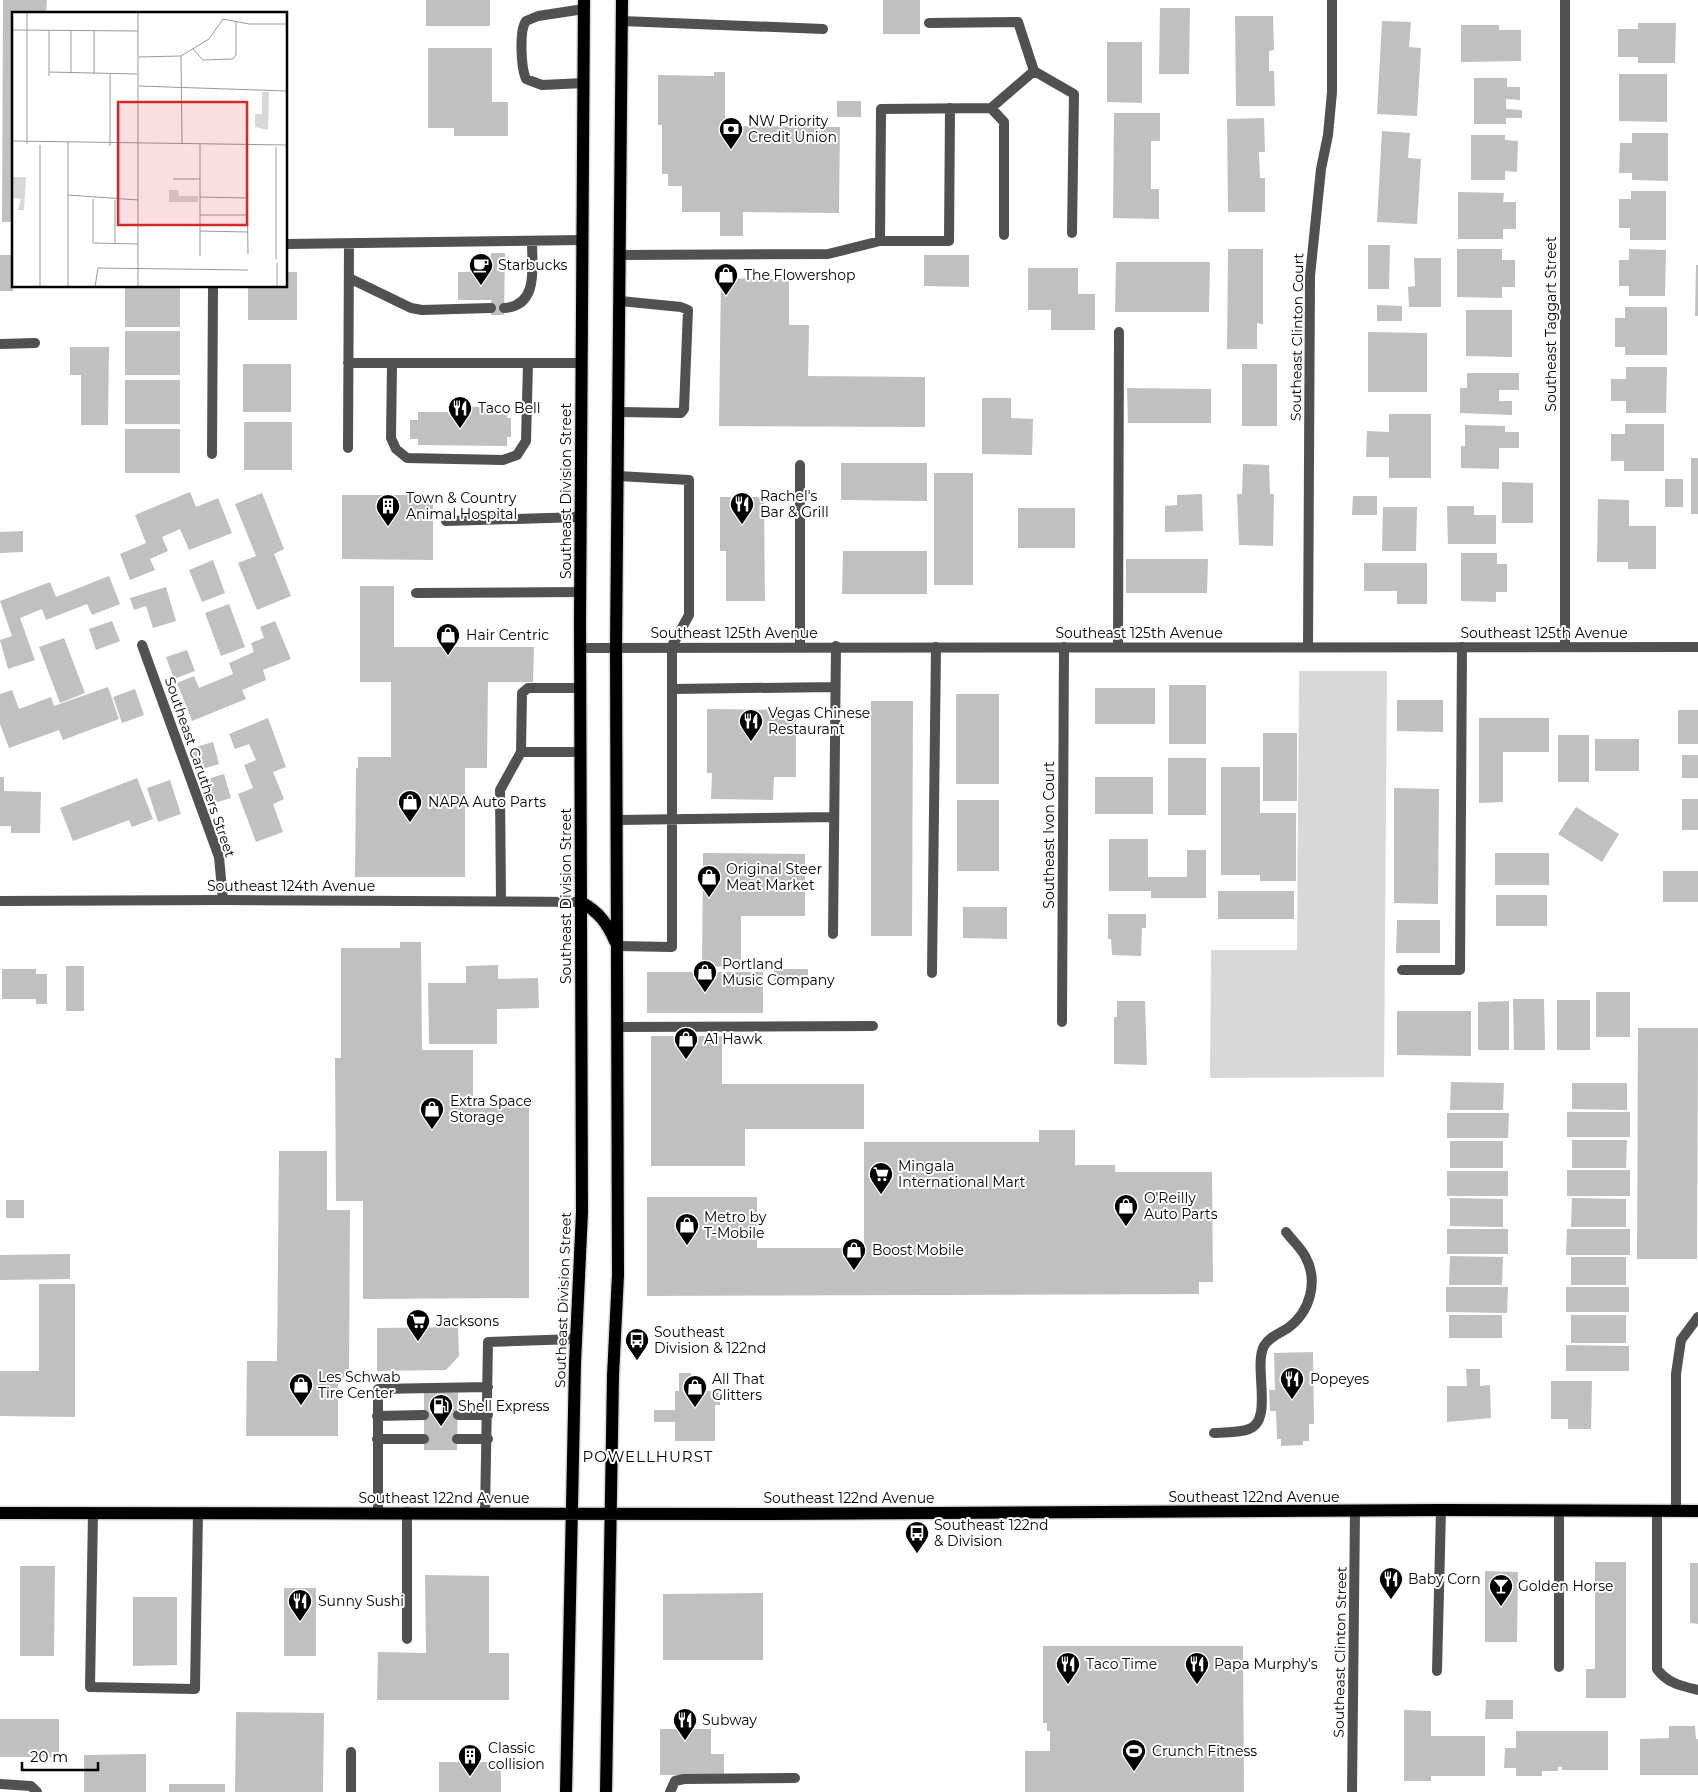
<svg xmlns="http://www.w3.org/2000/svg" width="1698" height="1792" viewBox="0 0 1698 1792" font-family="Montserrat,sans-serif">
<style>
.green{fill:#d8d8d8}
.building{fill:#c0c0c0}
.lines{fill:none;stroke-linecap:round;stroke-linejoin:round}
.primary-casing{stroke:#dbdbdb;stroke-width:15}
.lane{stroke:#515151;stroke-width:10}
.street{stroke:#515151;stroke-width:10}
.primary{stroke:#000;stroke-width:12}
.labels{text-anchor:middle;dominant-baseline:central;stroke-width:4;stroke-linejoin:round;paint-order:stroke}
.poi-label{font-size:14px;fill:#000;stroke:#fff;text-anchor:start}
.street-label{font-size:14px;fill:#000;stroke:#fff}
.neighbourhood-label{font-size:15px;letter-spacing:1px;fill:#000;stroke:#fff}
.inset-road{fill:none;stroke:#999;stroke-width:1}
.view{fill:#d62828;fill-opacity:0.15;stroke:#d62828;stroke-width:2.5}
.inset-edge{fill:none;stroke:#000;stroke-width:2.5}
</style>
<rect width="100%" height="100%" fill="#fff"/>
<path class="green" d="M1299,671H1387L1384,1077L1210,1078L1211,950H1297Z"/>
<path class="building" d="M3,0H47L46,14H14V222H2Z
M426,0H490V26H426Z
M883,0H920V34H883Z
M1160,8H1190L1189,74H1159Z
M1235,16H1273L1274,50L1269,51V71H1274L1275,106H1236Z
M1382,21L1411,22L1409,47L1421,48L1417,116L1377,114Z
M1638,23H1676L1675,63H1638V57H1618V29H1638Z
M1461,25H1499V30H1521V61L1461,62Z
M1107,42H1142V103L1107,102Z
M428,48H492V102H508V136H454V128H428Z
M714,72H725V126L840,127L839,213L743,212V236H720V212H682V186H668V174H662V125H658V75L714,76Z
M1619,74H1667V122L1619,121Z
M1474,78H1507V87H1520V100L1506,99V109L1522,110V118H1506V124H1474Z
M837,101H861V117H837Z
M1114,113H1160V141H1151V189H1159V219L1113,218Z
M1264,118L1265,152H1259L1260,178H1265V212H1228L1227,119Z
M1382,131L1410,133L1408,158L1421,159L1417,224L1377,222Z
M1632,133H1668V181L1632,180V173H1619L1620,143H1632Z
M1471,135H1505V140L1518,141L1517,172L1505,171V180H1471Z
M1631,191H1666V240H1630V228H1619V199H1631Z
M1458,192L1504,193L1503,202H1516V229H1503V239H1458Z
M1368,245H1390L1389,289H1368Z
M1228,249H1263V324L1257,323V349H1227Z
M1457,249H1502V260H1515V287H1502V298L1457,297Z
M1629,249L1666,250L1665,296H1629V286H1619V260H1629Z
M491,253H505L504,315H491V300H458V272H491Z
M0,255H13V291H0Z
M924,255H969V287L924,286Z
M1414,258H1441V307H1409L1408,287L1415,286Z
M1116,262H1210L1209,312H1115Z
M1696,265H1698V316H1695Z
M1028,268H1078V294H1095V330H1051V310H1028Z
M286,272H297V320H248V286H286Z
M721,278L789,279V325H809L808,376L925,377V427L719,426Z
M125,286H180V327H125Z
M1377,305L1402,306V321H1377Z
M1625,307H1667V355H1625V347H1615V318H1625Z
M1466,310H1512V357L1466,356Z
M125,331H180V375H125Z
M1368,332L1427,333V392H1368Z
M70,347H109L108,425H81V375H70Z
M243,364H291V412H243Z
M1242,364H1277V426H1242Z
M1626,367H1667L1666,413H1626V401H1611V379H1626Z
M1467,373H1519V390H1499V401H1512V415L1460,413V388H1467Z
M125,380H180V424H125Z
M1127,388L1211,389V423H1128Z
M982,398H1011V418L1033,419L1032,455L982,454Z
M470,407H489V412H507V418H511V437H507V446L418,445V439H410V420H418V412H470Z
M1389,414H1431V478H1389V457H1366L1367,431L1389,432Z
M244,422H292V470H244Z
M1625,424H1664V471H1624V461H1611V434H1625Z
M1465,425L1505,426V432H1519V448H1499V469L1461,468V446H1465Z
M125,429H180V473H125Z
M1691,458H1698V514H1691Z
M841,463H927V501L841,500Z
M1243,464L1269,465L1270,494H1274L1273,546L1239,545L1237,494H1242Z
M934,473H973V585H934Z
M1665,479H1683V507H1665Z
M1502,482L1533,483V523H1502Z
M190,492L196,507L218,498L232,533L189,550L180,529L162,537L168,551L150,559L155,570L130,580L120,554L146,543L135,515Z
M262,493L284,549L274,554L291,596L257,610L238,563L256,556L235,504Z
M1202,494L1203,531L1165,532V506L1177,505V495Z
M342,495H433V560L342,559Z
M1353,496H1377V515H1352Z
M720,497H757L764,499L765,601H726V551H720Z
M1598,499L1629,500V526H1656V569H1628V562H1597Z
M1447,506H1474V515H1496V544H1448Z
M1383,507H1417L1416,551H1382Z
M1018,508H1075V548H1018Z
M23,531V552L0,553V532Z
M843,551H927V594H842Z
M1461,553H1497V564H1507V592H1496V602L1461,601Z
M1126,559H1208L1207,593H1126Z
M213,560L225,593L202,602L189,570Z
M1364,563H1427V604H1397V591H1364Z
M109,576L120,604L92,615L87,604L46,620L42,609L20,618L35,660L8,669L0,640L12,636L0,601L50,582L56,597Z
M360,586H394V647H534L533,682H488L487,768H465V877H355L356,768H358V757H391V682H360Z
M166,587L176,621L153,628L146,606L134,610L130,598Z
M229,604L245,647L221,656L205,613Z
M112,621L120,641L96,650L89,629Z
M275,621L291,659L263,670L266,680L242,690L246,699L192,721L177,683L194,676L199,688L233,674L229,663L254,652L251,643L264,638L260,627Z
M64,638L85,693L60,703L39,647Z
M187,650L195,671L174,679L166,657Z
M1169,685H1206V744H1169Z
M108,687L119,719L63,740L59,730L9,748L0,724V694L12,690L19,709L51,697L54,706Z
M1095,688H1155V724H1095Z
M135,689L144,715L122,723L113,697Z
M956,694H999V784H956Z
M1397,700H1443V732L1397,731Z
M871,701H913L912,936H871Z
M707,709L796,710V777H774L773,800L711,799L712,773H707Z
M1678,710H1698V744H1678Z
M268,718L286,767L273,772L284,799L273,804L283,832L256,842L238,794L253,788L244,765L256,760L249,744L235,749L229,734Z
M1479,718H1549V752H1503V802L1479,803Z
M1263,733H1297V801H1263Z
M1558,735H1589V782H1558Z
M1595,739H1639V771H1595Z
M213,742L219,764L196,771L189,749Z
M1682,755H1698V778H1682Z
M1168,758H1206V815H1168Z
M1221,767H1260V813H1296V881H1260V875H1221Z
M224,774L231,798L208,805L201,781Z
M0,777H4V791L41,792L40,833H11V826H0Z
M1095,777H1153V814H1095Z
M137,778L153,819L132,827L129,820L73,841L60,808Z
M170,780L181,814L158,822L147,788Z
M1394,788L1439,789L1438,904L1394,903Z
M1682,799H1698V830H1682Z
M957,800H999V871H957Z
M1576,807L1619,834L1602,862L1558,834Z
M1109,839H1148V877H1187V850H1206V898H1151V891H1109Z
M703,853L805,854V916H741V966L702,967Z
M1495,853H1549V885H1495Z
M1663,871H1698V902H1663Z
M1218,891H1294V919H1218Z
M1496,895H1547V926H1496Z
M963,907H1007V939L963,938Z
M1108,914H1146V928H1142L1141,956L1112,955L1111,939H1108Z
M1397,920H1440V953H1396Z
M400,942H421L422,1050H473V1108L529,1107V1298L363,1299V1201H336L335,1058H341V948H400Z
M498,965V979L538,978L539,1008L497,1009V1044H429L428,983H466V966Z
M66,966H84V1011H66Z
M2,969H36V974H47V1004H36V999H2Z
M774,969H808V984H774Z
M647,972H763V1013H647Z
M1596,992H1630V1037H1596Z
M1513,999H1544L1545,1050H1514Z
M1557,1000H1590V1050H1557Z
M1117,1001H1145L1147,1065L1114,1064V1017H1117Z
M1509,1001V1050H1478V1002Z
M1397,1011H1471V1056L1397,1055Z
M1638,1028H1698L1697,1259H1637Z
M651,1036H722V1084H864V1129H745V1166H651Z
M1451,1082L1504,1083L1503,1110H1450Z
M1572,1083H1627V1110L1572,1109Z
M1567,1112H1630V1137H1567Z
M1447,1113H1509L1508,1138H1447Z
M1039,1130H1075V1165H1115V1172H1212L1213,1282H1199V1294L647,1296V1197H757V1248H864V1142H1039Z
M1572,1140H1627L1626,1168H1572Z
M1450,1141H1503V1168H1450Z
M279,1151H327V1210H350L349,1377H338V1436H246L247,1361H277Z
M1567,1170H1630V1196H1567Z
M1447,1171H1508V1196H1447Z
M1450,1198L1503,1199V1227L1450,1226Z
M1572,1198L1626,1199V1227H1571Z
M6,1200H24V1218H6Z
M1447,1229H1508V1254H1447Z
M1567,1229H1630V1255H1566Z
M70,1254V1279L0,1280V1255Z
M1450,1256L1503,1257L1502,1285H1449Z
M1571,1257H1626V1285H1571Z
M39,1284H75V1417L0,1416V1371H39Z
M1446,1287H1508L1507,1313L1446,1312Z
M1566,1287H1629V1312H1566Z
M1449,1315H1502V1338H1449Z
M1571,1315H1626V1343H1571Z
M458,1327L459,1356L446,1370L377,1371V1328Z
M1566,1345L1629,1346V1371H1566Z
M1313,1352L1314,1424H1309V1441H1303V1445L1281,1446V1439H1277L1276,1411H1270L1269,1390H1275L1274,1353Z
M1466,1369H1480V1386L1490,1385L1491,1418L1447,1422V1386H1467Z
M679,1373H691V1391H715V1393H720V1405H715V1441H675V1422H654V1410H675V1391H679Z
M1551,1381H1592L1591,1429H1568V1419H1551Z
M424,1393H458L457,1450H424Z
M1595,1562H1626V1698H1586V1669H1595Z
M1690,1563H1698V1624L1690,1623Z
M20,1566H55L54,1656H20Z
M1485,1571L1518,1572L1517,1642H1485Z
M425,1575L489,1576V1653H509V1700H377L378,1652L426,1653Z
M284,1588H316V1656H284Z
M763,1593V1660H663V1594Z
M133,1597H177V1665L133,1666Z
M1043,1646H1243L1244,1792H1025V1751H1050V1731H1047V1723H1043Z
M1486,1700H1513V1719H1485Z
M1404,1710L1431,1711V1736H1485V1776H1431V1781H1404Z
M236,1712L324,1713L323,1792H235Z
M0,1719H59V1757H0Z
M1669,1726H1695L1696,1739H1698V1775H1640V1739L1669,1738Z
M660,1729H711V1754H724V1776L660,1775Z
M1516,1731H1608V1770H1562V1767H1558V1771H1542V1776H1516V1768H1504L1505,1748H1516Z
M146,1754V1792H84V1755Z
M439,1762H501V1792H439Z
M169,1784H225V1792H169Z"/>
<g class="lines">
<g class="primary-casing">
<path id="primary" d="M581,902C599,912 607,923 615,941
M0,1513L773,1514L1441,1510L1698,1511
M566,1792L575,1363L582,1212L580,622L584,0
M606,1792L613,1376L618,1275L616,648L622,0"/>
</g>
<path class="lane" d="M622,21L823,29
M929,23L1018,22L1034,71L1074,94L1072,233
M584,83L542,85L526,79C521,68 519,30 526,21L538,16L584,9
M991,108L1004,122V235
M880,241L881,109L991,108L1034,71
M286,244L583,240
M620,255L828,254L880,241H949L950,108
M349,278L411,308L422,310L491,308
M504,308C539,306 532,267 532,242
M0,344L35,343
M348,363H582
M392,364L391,438L396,449L407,458L503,460L517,455L526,441L528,364
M619,412L681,413L684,409L688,310L681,307L620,301
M348,448L349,244
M212,454L213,286
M446,521L581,517
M416,593L581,592
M142,645L219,857L223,900
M800,646V465
M1118,647L1119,332
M672,689L835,687
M521,752H581
M617,820L834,817
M501,901L500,790L521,752L522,693L528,688H580
M833,934L836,646
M617,946L672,947V646L689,615V480L618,476
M1402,970H1460L1462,647
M932,973L936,647
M617,1027L873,1026
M458,1415H488
M377,1416L424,1415
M1214,1433C1225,1432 1239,1433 1249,1429C1274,1420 1253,1366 1264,1346C1269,1337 1280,1333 1288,1328C1310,1312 1319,1281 1305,1256C1300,1247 1292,1240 1286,1232
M377,1439H424
M457,1439H488
M1559,1511V1667
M1657,1511V1669C1667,1683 1681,1686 1698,1690
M1676,1511V1374L1681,1340L1698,1317
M93,1513L90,1687L195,1689L198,1513
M378,1513V1389L488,1387
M485,1513L488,1342L576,1339
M407,1639V1512
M1437,1671L1441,1510
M0,1784L31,1786L37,1792
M351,1792V1752
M670,1792L675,1781L684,1779L795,1778"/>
<path class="street" d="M1565,0V647
M1308,647L1310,276L1321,169L1328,135L1332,92V0
M580,648L1698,647
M0,901L223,900L581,902
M1062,1022L1064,647
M1352,1792L1355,1511"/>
<use href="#primary" class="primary"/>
</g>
<defs>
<g id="bank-pin" transform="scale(1.25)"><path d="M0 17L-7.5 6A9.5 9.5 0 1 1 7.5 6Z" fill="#000" stroke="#fff"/><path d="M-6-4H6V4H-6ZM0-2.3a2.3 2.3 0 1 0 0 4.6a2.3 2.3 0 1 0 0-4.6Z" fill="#fff"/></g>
<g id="cafe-pin" transform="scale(1.25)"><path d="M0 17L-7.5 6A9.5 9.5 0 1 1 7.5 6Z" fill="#000" stroke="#fff"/><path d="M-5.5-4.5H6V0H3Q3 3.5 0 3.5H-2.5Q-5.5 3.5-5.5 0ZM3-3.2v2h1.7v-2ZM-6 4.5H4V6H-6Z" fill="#fff"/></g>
<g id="shop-pin" transform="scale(1.25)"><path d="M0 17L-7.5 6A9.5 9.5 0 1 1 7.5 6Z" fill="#000" stroke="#fff"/><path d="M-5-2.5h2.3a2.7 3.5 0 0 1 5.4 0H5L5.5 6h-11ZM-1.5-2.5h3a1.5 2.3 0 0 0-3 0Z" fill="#fff"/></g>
<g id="restaurant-pin" transform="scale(1.25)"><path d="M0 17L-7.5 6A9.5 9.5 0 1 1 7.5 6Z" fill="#000" stroke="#fff"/><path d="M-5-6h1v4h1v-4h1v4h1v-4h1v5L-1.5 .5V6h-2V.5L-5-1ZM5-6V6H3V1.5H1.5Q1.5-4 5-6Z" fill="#fff"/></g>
<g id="building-pin" transform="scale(1.25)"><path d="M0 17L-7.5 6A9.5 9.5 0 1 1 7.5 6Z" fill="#000" stroke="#fff"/><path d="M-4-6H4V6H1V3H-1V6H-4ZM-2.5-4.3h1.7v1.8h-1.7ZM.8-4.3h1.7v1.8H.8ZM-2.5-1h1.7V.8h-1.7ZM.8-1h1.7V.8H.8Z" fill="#fff"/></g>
<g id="supermarket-pin" transform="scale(1.25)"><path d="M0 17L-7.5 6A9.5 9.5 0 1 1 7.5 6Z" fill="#000" stroke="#fff"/><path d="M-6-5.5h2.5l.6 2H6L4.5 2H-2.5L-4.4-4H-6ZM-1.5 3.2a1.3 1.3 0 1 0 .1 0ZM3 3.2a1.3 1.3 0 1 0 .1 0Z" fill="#fff"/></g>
<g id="bus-pin" transform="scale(1.25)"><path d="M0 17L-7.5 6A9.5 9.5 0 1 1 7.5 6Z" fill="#000" stroke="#fff"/><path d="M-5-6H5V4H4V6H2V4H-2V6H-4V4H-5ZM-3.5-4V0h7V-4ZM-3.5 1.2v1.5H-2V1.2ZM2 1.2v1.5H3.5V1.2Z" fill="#fff"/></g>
<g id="fuel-pin" transform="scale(1.25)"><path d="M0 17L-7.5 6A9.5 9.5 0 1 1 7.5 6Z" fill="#000" stroke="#fff"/><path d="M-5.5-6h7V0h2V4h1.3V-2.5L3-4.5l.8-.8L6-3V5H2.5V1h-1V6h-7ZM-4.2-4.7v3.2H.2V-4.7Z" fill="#fff"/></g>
<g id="bar-pin" transform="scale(1.25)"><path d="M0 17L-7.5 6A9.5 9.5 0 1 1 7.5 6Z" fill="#000" stroke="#fff"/><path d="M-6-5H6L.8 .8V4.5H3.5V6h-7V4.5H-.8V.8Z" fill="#fff"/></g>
<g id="stadium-pin" transform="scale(1.25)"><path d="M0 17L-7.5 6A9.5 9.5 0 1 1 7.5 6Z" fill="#000" stroke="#fff"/><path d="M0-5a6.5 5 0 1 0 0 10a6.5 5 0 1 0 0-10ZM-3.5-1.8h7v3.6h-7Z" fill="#fff"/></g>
</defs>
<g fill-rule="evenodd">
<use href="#bank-pin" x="731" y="129"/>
<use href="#cafe-pin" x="481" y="265"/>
<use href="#shop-pin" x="726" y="275"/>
<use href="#restaurant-pin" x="460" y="408"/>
<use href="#restaurant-pin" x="742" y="504"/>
<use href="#building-pin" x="388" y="506"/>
<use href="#shop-pin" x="448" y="635"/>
<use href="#restaurant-pin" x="751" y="721"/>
<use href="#shop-pin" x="410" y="802"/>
<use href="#shop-pin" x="709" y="877"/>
<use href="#shop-pin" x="705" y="972"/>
<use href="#shop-pin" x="686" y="1039"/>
<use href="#shop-pin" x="432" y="1109"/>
<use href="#supermarket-pin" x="881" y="1174"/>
<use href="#shop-pin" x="1126" y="1206"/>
<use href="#shop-pin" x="687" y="1225"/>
<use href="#shop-pin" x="854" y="1250"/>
<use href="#supermarket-pin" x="418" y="1321"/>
<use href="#bus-pin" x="637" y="1340"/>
<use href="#restaurant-pin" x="1292" y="1379"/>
<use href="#shop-pin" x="301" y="1385"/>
<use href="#shop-pin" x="695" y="1387"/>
<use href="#fuel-pin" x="441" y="1406"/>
<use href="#bus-pin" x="917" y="1533"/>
<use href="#restaurant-pin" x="1391" y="1579"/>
<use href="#bar-pin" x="1501" y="1586"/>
<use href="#restaurant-pin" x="300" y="1601"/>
<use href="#restaurant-pin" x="1068" y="1664"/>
<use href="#restaurant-pin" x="1197" y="1664"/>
<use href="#restaurant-pin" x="685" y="1720"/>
<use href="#stadium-pin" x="1134" y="1751"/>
<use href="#building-pin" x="470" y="1756"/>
</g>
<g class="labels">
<g class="poi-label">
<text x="748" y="121">NW Priority<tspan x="748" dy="16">Credit Union</tspan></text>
<text x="498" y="265">Starbucks</text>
<text x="744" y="275">The Flowershop</text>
<text x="478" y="408">Taco Bell</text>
<text x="760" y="496">Rachel's<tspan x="760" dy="16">Bar &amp; Grill</tspan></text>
<text x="406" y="498">Town &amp; Country<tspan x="406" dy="16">Animal Hospital</tspan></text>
<text x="466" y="635">Hair Centric</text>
<text x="768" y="713">Vegas Chinese<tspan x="768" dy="16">Restaurant</tspan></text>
<text x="428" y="802">NAPA Auto Parts</text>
<text x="726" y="869">Original Steer<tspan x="726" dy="16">Meat Market</tspan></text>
<text x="722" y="964">Portland<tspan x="722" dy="16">Music Company</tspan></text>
<text x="704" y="1039">A1 Hawk</text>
<text x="450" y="1101">Extra Space<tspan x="450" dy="16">Storage</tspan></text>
<text x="898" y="1166">Mingala<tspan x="898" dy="16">International Mart</tspan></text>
<text x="1144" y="1198">O'Reilly<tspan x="1144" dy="16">Auto Parts</tspan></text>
<text x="704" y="1217">Metro by<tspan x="704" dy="16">T-Mobile</tspan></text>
<text x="872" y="1250">Boost Mobile</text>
<text x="436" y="1321">Jacksons</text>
<text x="654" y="1332">Southeast<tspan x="654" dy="16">Division &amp; 122nd</tspan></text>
<text x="318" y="1377">Les Schwab<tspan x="318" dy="16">Tire Center</tspan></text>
<text x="712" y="1379">All That<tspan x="712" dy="16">Glitters</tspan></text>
<text x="1310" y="1379">Popeyes</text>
<text x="458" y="1406">Shell Express</text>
<text x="934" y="1525">Southeast 122nd<tspan x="934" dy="16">&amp; Division</tspan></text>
<text x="1408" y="1579">Baby Corn</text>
<text x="1518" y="1586">Golden Horse</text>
<text x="318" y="1601">Sunny Sushi</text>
<text x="1086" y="1664">Taco Time</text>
<text x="1214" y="1664">Papa Murphy's</text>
<text x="702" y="1720">Subway</text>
<text x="488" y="1748">Classic<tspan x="488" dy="16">collision</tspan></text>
<text x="1152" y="1751">Crunch Fitness</text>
</g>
<g class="street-label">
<text transform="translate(1551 324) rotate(-90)">Southeast Taggart Street</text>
<text transform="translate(1297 337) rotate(-89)">Southeast Clinton Court</text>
<text transform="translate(566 491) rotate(-90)">Southeast Division Street</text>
<text x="734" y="633">Southeast 125th Avenue</text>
<text x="1139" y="633">Southeast 125th Avenue</text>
<text x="1544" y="633">Southeast 125th Avenue</text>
<text transform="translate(200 767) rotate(71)">Southeast Caruthers Street</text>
<text transform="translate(1049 835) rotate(-90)">Southeast Ivon Court</text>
<text x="291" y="886">Southeast 124th Avenue</text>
<text transform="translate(566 896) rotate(-90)">Southeast Division Street</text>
<text transform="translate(563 1300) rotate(-88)">Southeast Division Street</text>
<text x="1254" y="1497">Southeast 122nd Avenue</text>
<text x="444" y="1498">Southeast 122nd Avenue</text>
<text x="849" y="1498">Southeast 122nd Avenue</text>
<text transform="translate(1340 1652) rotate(-89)">Southeast Clinton Street</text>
</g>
<g class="neighbourhood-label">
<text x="648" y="1456">POWELLHURST</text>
</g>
</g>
<g transform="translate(12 12)">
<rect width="275" height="275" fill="#fff"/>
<path d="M250,80H257L256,118L243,115V102H250ZM0,165H14L12,198H6L9,187L0,186ZM157,178H166L167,184H186V190H157Z" fill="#d8d8d8"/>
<path class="inset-road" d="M15,0V132M126,0V275M0,18L126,19M37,18V64M59,19V61M82,19V62M181,37L191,48L221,47L224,43V9M169,44L170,132M127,45L169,44L197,27L211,7L237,12H275M37,60L125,62M127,74L275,79M0,129L275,133M56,130V275M188,132V244M98,134V62M161,167H188M235,171L236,242M56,183L126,188M188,185L236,186M81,187V231L126,232M103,188V231M188,203H236M188,219L236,220M264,247V135M265,251V275M0,275V241M28,275V133M83,275L86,256L236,258"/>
<path class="view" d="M106,90H235V213H106Z"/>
<rect width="275" height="275" class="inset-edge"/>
</g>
<path d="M22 1762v8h76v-8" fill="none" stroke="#000000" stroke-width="2.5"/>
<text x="30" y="1762" font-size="15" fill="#000000" stroke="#ffffff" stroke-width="4" paint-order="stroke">20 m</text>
</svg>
